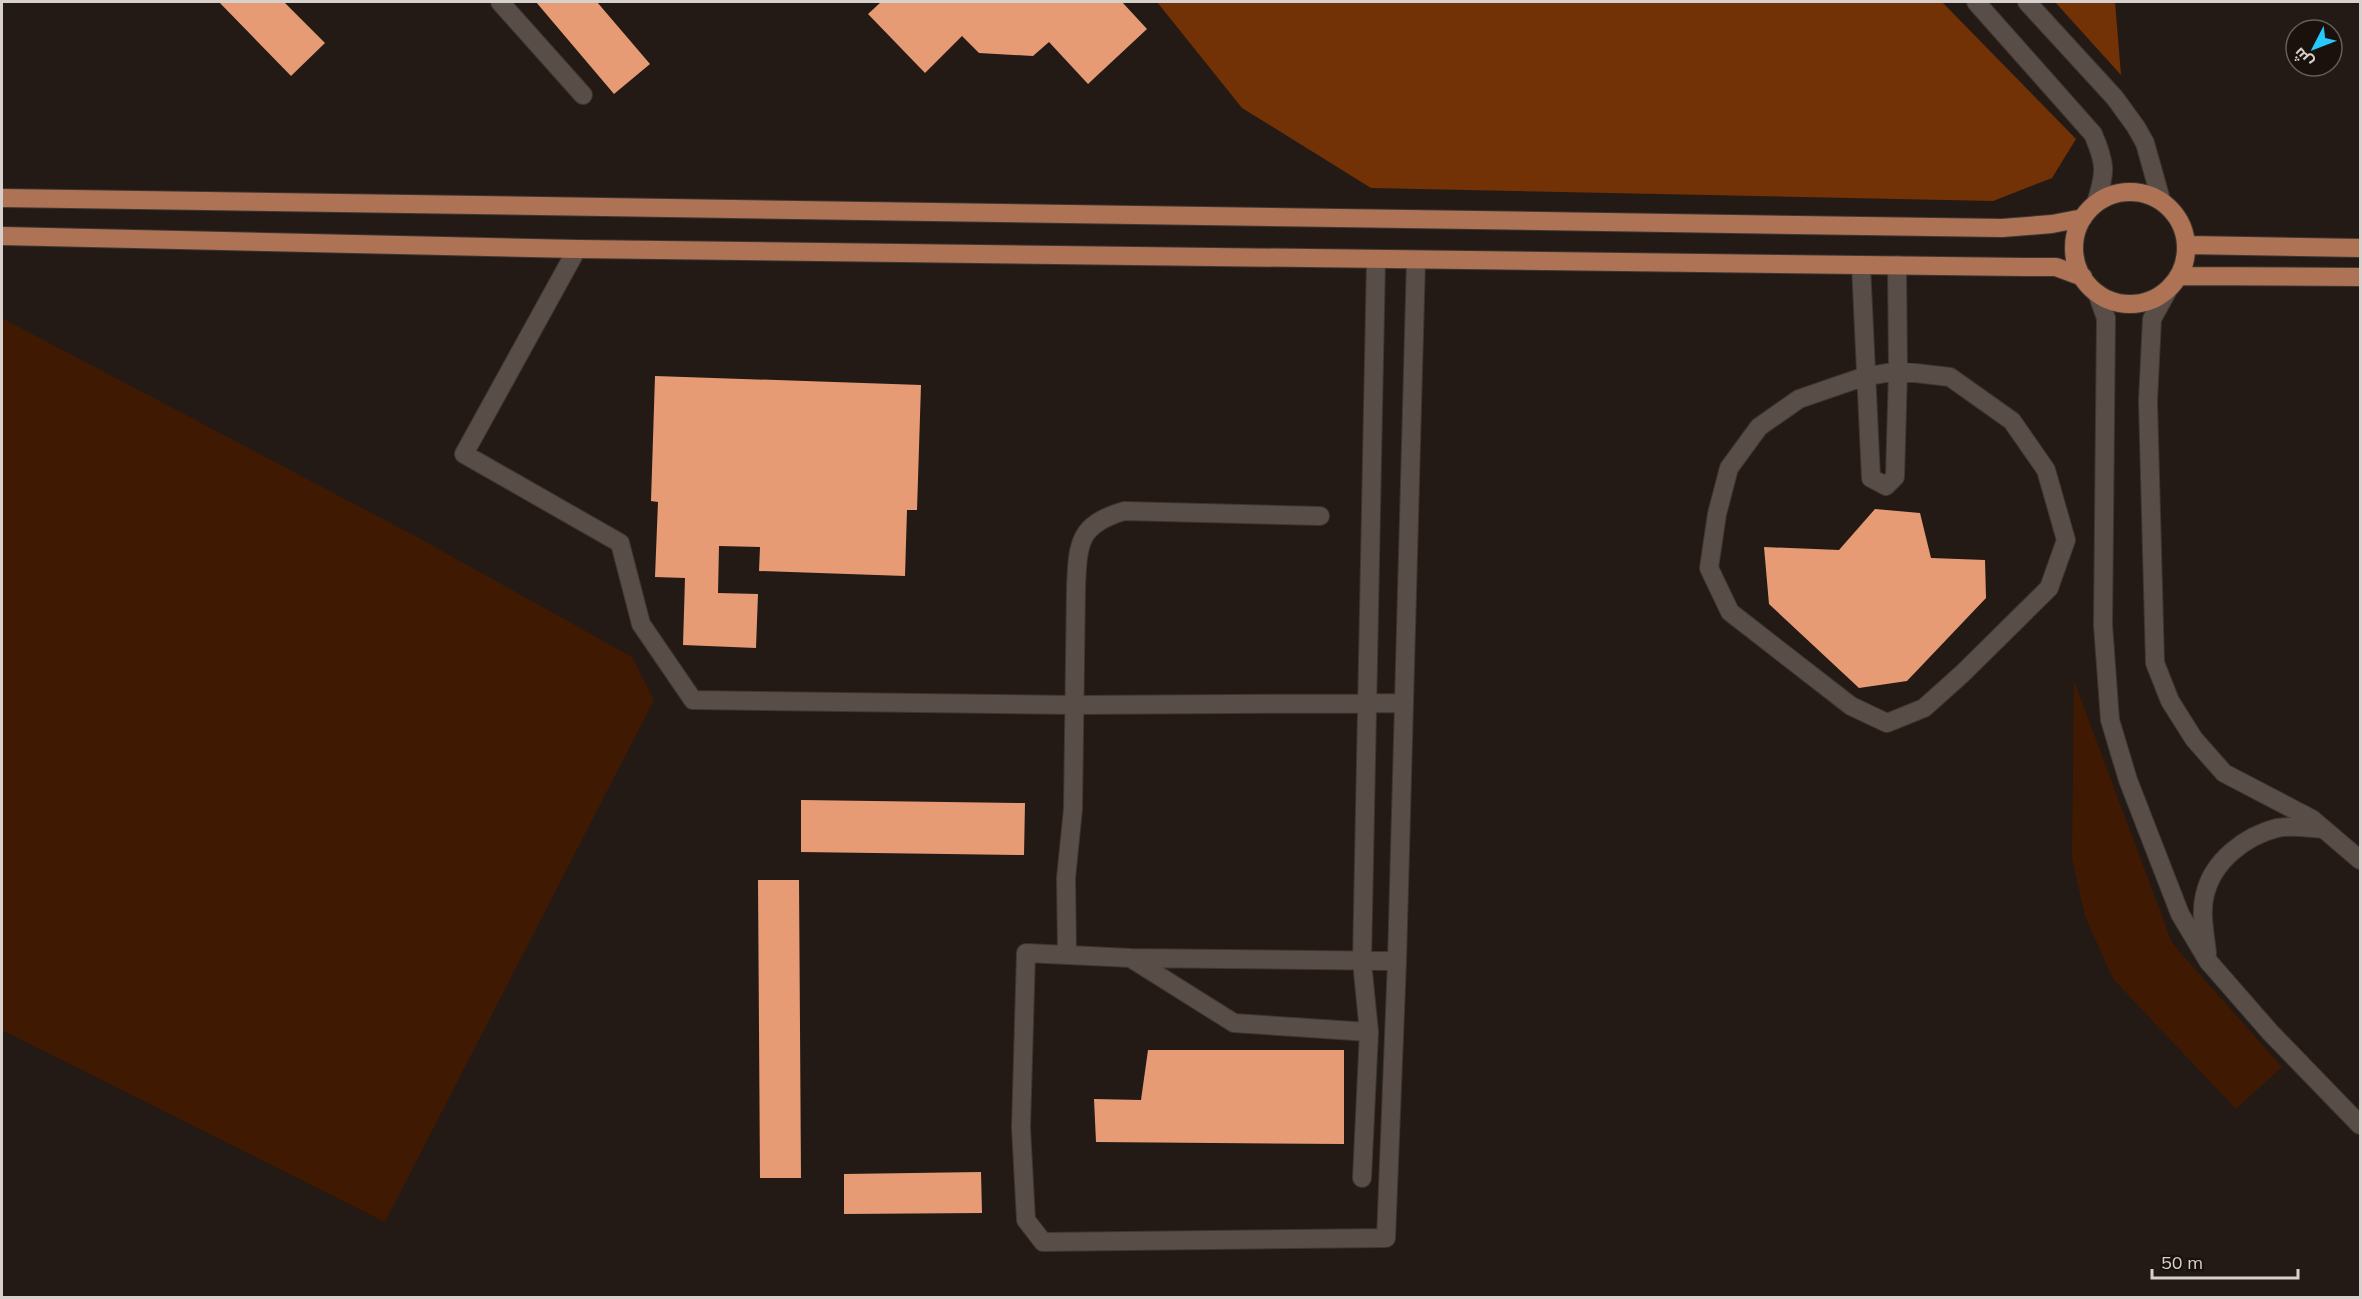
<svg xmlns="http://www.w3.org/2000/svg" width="2362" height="1299" viewBox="0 0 2362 1299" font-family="Mulish,Cairo,sans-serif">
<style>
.green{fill:#401903}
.forest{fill:#733106}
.building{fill:#e79b75}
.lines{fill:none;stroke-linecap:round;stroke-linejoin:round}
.minor-casing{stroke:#3d3633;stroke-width:20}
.major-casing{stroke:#3d3633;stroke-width:20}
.minor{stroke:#594d48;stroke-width:18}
.major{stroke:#ae7355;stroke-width:18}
</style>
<rect width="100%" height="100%" fill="#231a15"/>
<path class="green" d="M2,318L417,537L632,657L654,700L385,1222L2,1030Z
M2074,681L2172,943L2282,1067L2236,1109L2113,979L2085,916L2072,858Z"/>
<path class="forest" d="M1157,2H1942L2076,139L2052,178L1993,201L1371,188L1242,108Z
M2055,2H2115L2121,75Z"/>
<path class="building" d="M219,2H284L325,43L291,76Z
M536,2H597L650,64L614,94Z
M881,2H1122L1147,29L1088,84L1049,42L1033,56L979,53L962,36L925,73L868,14Z
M655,376L921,385L917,510H907L905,576L759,571L760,547L719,546L718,593L758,594L756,648L683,645L685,578L655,577L658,502L651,501Z
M1875,509L1920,513L1931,558L1985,560L1986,598L1907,681L1859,688L1769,604L1764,547L1839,550Z
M801,800L1025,803L1024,855L801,852Z
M758,880H799L801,1178H760Z
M1148,1050H1344V1144L1096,1142L1094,1099L1141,1100Z
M981,1172L982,1213L844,1214V1174Z"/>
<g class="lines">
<g class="minor-casing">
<path id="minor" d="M500,2L583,95
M1976,2L2093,134C2106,164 2106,172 2096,203
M2027,2L2115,98L2136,127L2145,143L2161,200
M577,249L464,454L620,543L641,624L693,700L1074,705L1404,703
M1861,265L1871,478L1886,486L1895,477L1898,371L1897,265
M2168,290L2152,319L2148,401L2155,663L2170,701L2194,739L2224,773L2312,819L2360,860
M2097,293L2106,318L2103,625L2110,720L2128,780L2180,914L2208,961L2270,1032L2360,1125
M1898,371L1950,377L2012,421L2046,470L2066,540L2049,588L1962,674L1924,708L1887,723L1851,706L1730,612L1709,568L1717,514L1729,468L1759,427L1799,399L1863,377Z
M2207,953C2205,934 2200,913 2205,894C2213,861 2245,836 2277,828C2290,825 2309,828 2323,829
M1067,955L1066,878L1073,809L1076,587C1078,543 1078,525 1124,511L1320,516
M1132,959L1234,1023L1369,1032
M1397,961L1131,958L1026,953L1021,1128L1026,1220L1043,1242L1386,1238L1397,961L1416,260
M1362,1178L1369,1032L1362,962L1376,259"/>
</g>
<g class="major-casing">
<path id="major" d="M2074 248a56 56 0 1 1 112 0a56 56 0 1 1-112 0Z
M2,198L2002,228L2052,224L2083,218
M2,236L577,249L2024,267H2056L2083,277
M2187,245L2360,248
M2179,276L2360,277"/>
</g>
<use href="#minor" class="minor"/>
<use href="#major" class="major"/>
</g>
<rect width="2362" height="1299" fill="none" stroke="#d7d1cd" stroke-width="6"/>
<g transform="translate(2314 48) rotate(228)"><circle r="28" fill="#1a110c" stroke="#665e59" stroke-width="1.5"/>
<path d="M0-4.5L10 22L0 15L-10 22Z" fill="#26c9fe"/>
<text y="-9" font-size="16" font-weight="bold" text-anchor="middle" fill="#d7d1cd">ش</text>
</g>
<path d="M2152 1269v9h146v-9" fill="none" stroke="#d7d1cd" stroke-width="3"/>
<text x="2161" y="1269" font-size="18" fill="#d7d1cd" stroke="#1a110c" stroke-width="4.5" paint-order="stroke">50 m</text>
</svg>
